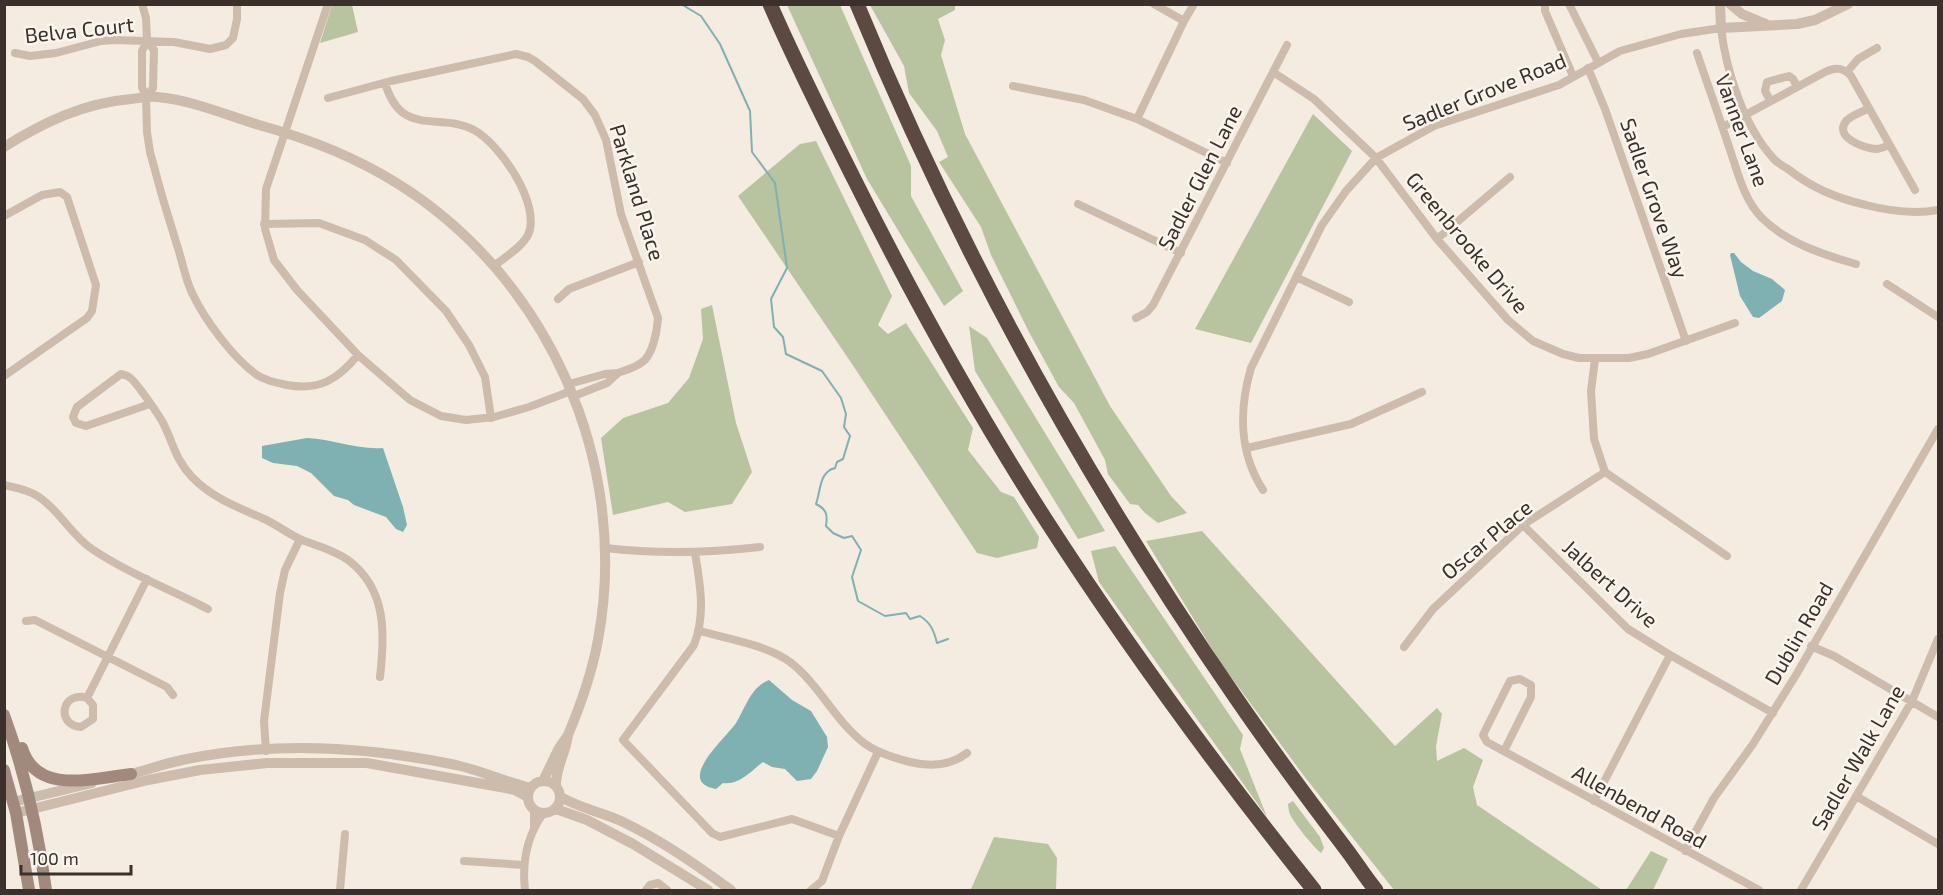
<svg xmlns="http://www.w3.org/2000/svg" width="1943" height="895" viewBox="0 0 1943 895" font-family="'Exo 2',sans-serif">
<style>
.green{fill:#b8c4a0}
.water{fill:#7fb0b2}
.lines{fill:none;stroke-linecap:round;stroke-linejoin:round}
.stream{stroke:#7fb0b2;stroke-width:2}
.minor{stroke:#cdbbac;stroke-width:8}
.tertiary{stroke:#cdbbac;stroke-width:10}
.secondary{stroke:#a18a7d;stroke-width:12}
.motorway{stroke:#5c4a42;stroke-width:15}
.labels{text-anchor:middle;dominant-baseline:central;stroke-width:5;stroke-linejoin:round;paint-order:stroke}
.street-label{font-size:21px;fill:#3b302b;stroke:#fbf5ee}
</style>
<rect width="100%" height="100%" fill="#f4ebe1"/>
<path class="green" d="M332,5H352L358,32L320,43Z
M787,5H840L911,166V196L963,291L944,306L867,179Z
M870,5H955V10L938,19L945,40L941,55L965,134L1110,406L1171,496L1187,513L1158,523L1145,513L1138,505L1130,504L1108,474L1105,460L1074,403L1059,387L1029,332L991,255L981,227L939,162L948,157L937,131L909,93L904,66Z
M1313,114L1352,151L1251,343L1195,329Z
M816,141L892,296L878,325L888,334L906,323L973,428L968,450L1001,492L1014,497L1039,537L1037,548L997,558L977,553L852,364L738,196L800,144Z
M712,305L736,423L752,472L732,504L685,512L668,502L613,515L601,438L623,418L668,403L689,378L703,339L701,309Z
M969,326L987,338L1105,531L1078,539L975,371Z
M1202,531L1395,746L1437,708L1442,714L1436,746L1437,761L1464,748L1483,760L1473,787L1477,805L1602,890H1394L1304,776L1220,662L1146,541Z
M1115,546L1243,735L1240,749L1267,817L1099,582L1091,551Z
M1293,801L1320,837L1324,848L1321,853C1314,848 1293,822 1290,814C1289,813 1288,805 1288,804Z
M994,837L1048,844L1057,858L1056,890H966L971,889Z
M1651,851L1668,859L1653,890H1626Z"/>
<path class="water" d="M1731,253H1734L1741,262L1753,271L1772,279L1785,290L1782,301L1759,318L1753,317L1740,296L1730,255Z
M307,438C333,439 357,450 383,448L403,507L407,525L403,532L396,529L386,517L354,505L348,500L334,496L311,473L297,466L273,463L262,458V446Z
M769,680L792,700L811,711L827,737L828,747L817,771L811,779L797,781L785,769L772,767L763,762C751,771 740,785 723,783L716,789C674,782 726,738 736,723C746,707 750,688 769,680Z"/>
<g class="lines">
<path class="stream" d="M681,4L701,16L720,44L750,111L752,152L775,183L787,268L771,299L774,327L783,337L786,354L822,371L841,398L846,414L844,427L850,436L843,459L837,462L835,468C819,472 821,490 816,504C826,509 828,514 826,526L833,533L844,538L852,536L861,550L852,577L858,601L885,616L906,613L910,619L920,616C931,623 934,631 937,643L948,639"/>
<path class="minor" d="M142,4L146,18L147,41L154,50L153,88L146,97
M328,4L266,189L265,229L274,260L297,290L358,355L410,400L441,416L466,420L494,417L529,407L571,391
M1154,4L1184,21
M1545,4V11L1573,76
M1569,4L1598,62
M147,41L142,51V87L146,97L147,132L150,152C158,183 167,214 177,245C182,260 185,278 192,293C205,320 232,357 257,375C266,381 277,383 287,385C320,391 338,379 358,355
M15,53L30,56L56,53L101,41L114,40L174,42L210,49L226,45L233,38L237,19V4
M1697,53C1707,83 1718,113 1728,144C1737,169 1743,199 1762,218C1787,243 1824,255 1856,264
M1588,68L1605,109L1686,341
M1273,72L1314,99L1376,158L1437,239L1508,320L1533,341L1563,354L1579,358H1629L1648,354L1735,323
M1847,72L1858,59L1877,48
M385,83C402,139 438,111 474,130C500,144 542,205 528,235C522,247 505,257 494,266
M1013,86L1084,100L1137,119L1227,163
M328,98L391,81L516,54L528,57L535,61L583,99L595,115L606,140L621,214L658,318C657,331 653,356 641,363C634,368 626,370 618,373
M1770,100L1765,91L1767,82L1789,76L1793,79L1797,86
M1869,108C1862,112 1852,115 1847,120C1832,137 1864,148 1875,149C1881,149 1885,147 1889,145
M1137,119L1184,21L1194,4
M1723,127L1825,72C1835,67 1843,67 1851,76L1915,190
M1078,204L1181,253
M4,216L42,195L60,192L67,197L96,285L92,311L87,318L4,376
M264,224L319,223L365,240L396,260L446,311L469,345L485,377L491,418
M1437,239L1510,177
M1296,277L1349,302
M1887,284L1938,317
M558,299L569,289L639,262
M1136,318L1147,312L1153,305L1287,45
M1595,359L1591,391L1594,439L1605,472L1727,556
M569,384L605,374L618,373L607,383L574,396
M150,404L86,426L76,423L73,417L77,407L121,374C124,375 127,375 129,377C135,380 158,414 162,421C173,441 174,458 192,477C211,497 237,507 262,518C276,524 288,534 302,540C318,546 334,550 348,560C387,589 385,634 380,677
M1247,448L1351,424L1422,392
M4,485C17,488 29,490 39,497C60,511 71,535 92,549C126,572 171,590 208,609
M1263,490C1239,453 1239,409 1251,368L1322,225L1346,191L1376,158L1434,126L1559,85L1620,51L1681,34L1721,28C1726,71 1744,126 1773,158C1777,163 1783,166 1788,169C1812,188 1836,198 1866,205C1889,211 1915,214 1938,210
M1523,525L1628,629L1670,655L1773,713
M605,548C657,554 708,553 760,547
M695,553C700,584 706,614 694,645L623,740L712,833L720,837L792,819L839,836
M26,621L35,620L167,687L173,695
M700,631C728,639 767,645 790,662C819,684 835,721 864,743C877,753 894,758 910,762C930,767 950,766 967,753
M1811,646L1834,656L1938,717
M1404,647L1433,609L1523,525L1605,472
M87,698L93,705V719L81,727C55,725 62,690 87,698L147,579
M266,751L264,721L280,593L285,570L300,539
M1504,751L1531,697V685L1520,679L1510,681L1483,735L1487,742L1759,890
M1856,796L1938,844
M1594,801L1670,655
M534,826V811
M1685,851L1714,798L1753,744L1796,675L1938,429
M464,861L524,865
M340,890L345,834
M525,890C522,863 527,836 543,814
M646,890L650,885L658,883L667,890
M811,890L822,881L839,836L878,752
M1801,890L1912,701L1938,639"/>
<path class="tertiary" d="M1720,4L1721,28L1797,24L1815,20L1848,4
M1730,4L1742,14L1766,24
M4,147C44,122 84,103 131,99C140,98 149,96 157,97C192,100 226,115 259,125C306,138 353,156 395,182C548,276 631,463 598,640C592,673 581,704 568,735
M124,776C144,771 163,764 182,760C271,741 368,747 456,765C482,771 506,782 531,788
M528 797a16 16 0 1 1 32 0a16 16 0 1 1-32 0Z
M543,781L559,748L568,735C566,753 555,769 556,786
M561,797C579,808 601,812 621,821C661,840 695,864 731,890
M13,802L92,783
M556,809L587,820L633,844L708,890
M16,813L148,780L200,770L267,763H367L500,787L515,790L528,797"/>
<path class="secondary" d="M4,715C25,772 38,830 46,890
M22,748C36,796 95,778 131,774
M4,770L16,813L29,890"/>
<path class="motorway" d="M770,4C796,64 825,121 854,179C912,295 974,408 1044,517C1127,646 1218,770 1314,890
M857,4C958,249 1086,481 1236,698C1271,749 1308,799 1346,849C1356,862 1365,877 1376,890"/>
</g>
<g class="labels">
<g class="street-label">
<text transform="translate(79 29) rotate(-6)">Belva Court</text>
<text transform="translate(1484 91) rotate(-22)">Sadler Grove Road</text>
<text transform="translate(1743 130) rotate(70)">Vanner Lane</text>
<text transform="translate(1199 177) rotate(-63)">Sadler Glen Lane</text>
<text transform="translate(638 192) rotate(73)">Parkland Place</text>
<text transform="translate(1655 198) rotate(71)">Sadler Grove Way</text>
<text transform="translate(1468 242) rotate(50)">Greenbrooke Drive</text>
<text transform="translate(1486 539) rotate(-40)">Oscar Place</text>
<text transform="translate(1611 583) rotate(42)">Jalbert Drive</text>
<text transform="translate(1798 633) rotate(-60)">Dublin Road</text>
<text transform="translate(1857 757) rotate(-60)">Sadler Walk Lane</text>
<text transform="translate(1640 806) rotate(29)">Allenbend Road</text>
</g>
</g>
<rect width="1943" height="895" fill="none" stroke="#3b302b" stroke-width="12"/>
<path d="M21 865v9h110v-9" fill="none" stroke="#3b302b" stroke-width="3"/>
<text x="30" y="865" font-size="18" fill="#3b302b" stroke="#fbf5ee" stroke-width="4.5" paint-order="stroke">100 m</text>
</svg>
